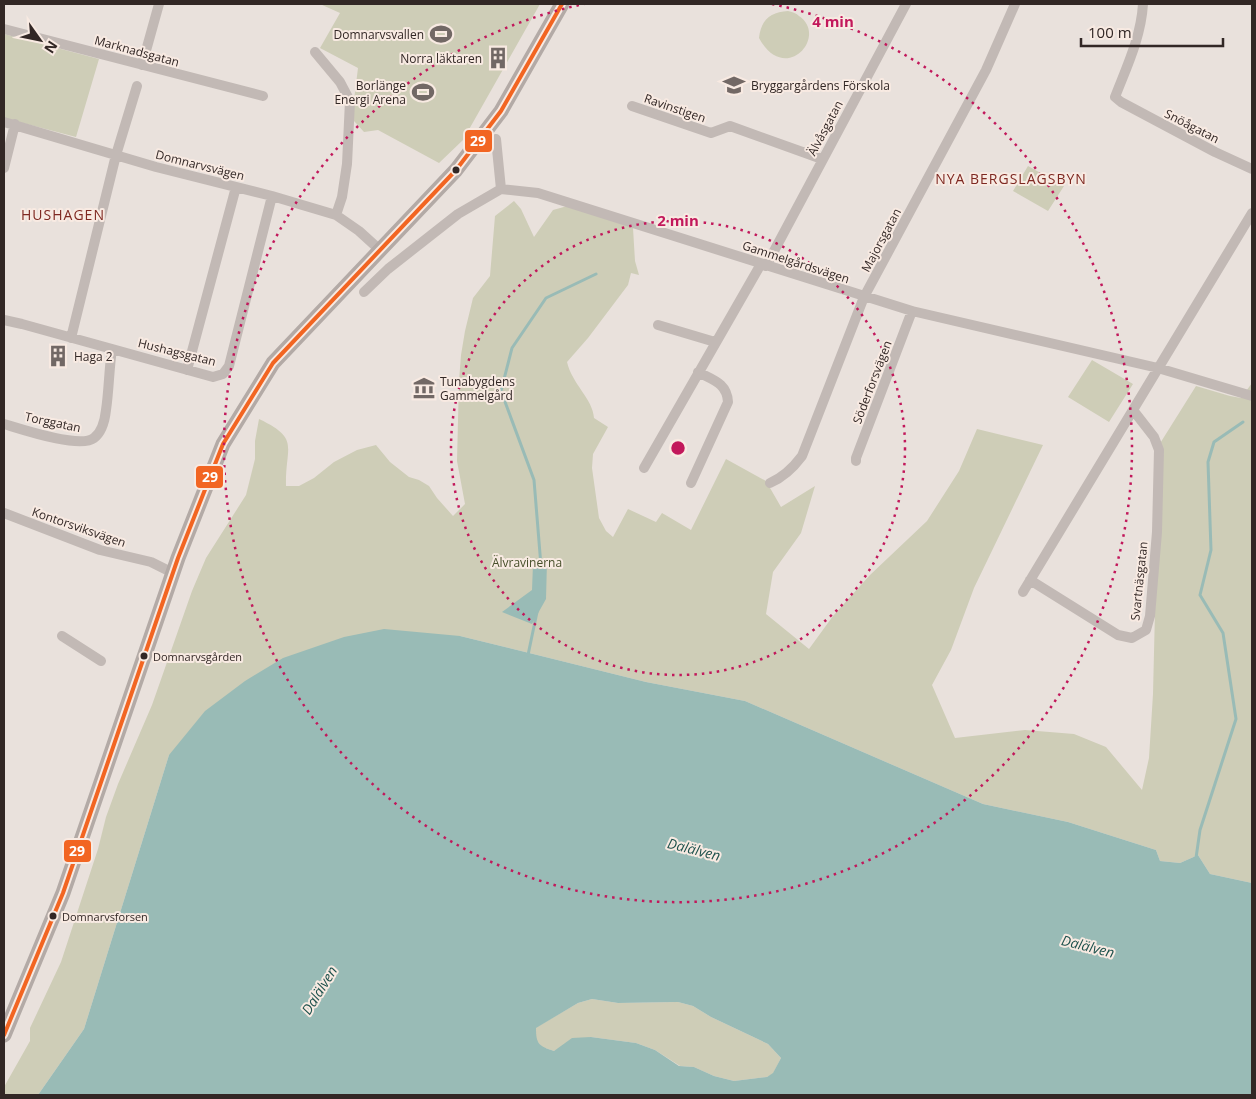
<svg xmlns="http://www.w3.org/2000/svg" width="1256" height="1099" viewBox="0 0 1256 1099" font-family="'Open Sans',sans-serif">
<style>
.green{fill:#cecdb7}
.water{fill:#99bbb6;fill-rule:evenodd}
.lines{fill:none;stroke-linecap:round;stroke-linejoin:round}
.stream{stroke:#99bbb6;stroke-width:3}
.street{stroke:#c2b9b5;stroke-width:10}
.secondary{stroke:#b3aaa6;stroke-width:15}
.bus-1-casing{stroke:#f8eae2;stroke-width:8}
.bus-1{stroke:#f26522;stroke-width:4}
.ring{fill:none;stroke:#c2185b;stroke-width:2.5;stroke-dasharray:2.5 5}
.bus-dot{fill:#322725;stroke:#f8eae2;stroke-width:2}
.labels{text-anchor:middle;dominant-baseline:central;stroke-width:4;stroke-linejoin:round;paint-order:stroke}
.bus-label{font-size:11px;fill:#322725;stroke:#f8eae2;text-anchor:start}
.poi-label{font-size:12px;fill:#322725;stroke:#f8eae2;text-anchor:end}
.street-label{font-size:12px;fill:#322725;stroke:#f8eae2}
.park-label{font-size:12px;fill:#474f2a;stroke:#f8eae2}
.neighbourhood-label{font-size:14px;letter-spacing:1px;fill:#7e2821;stroke:#f8eae2}
.water-label{font-size:14px;font-style:italic;fill:#1d514c;stroke:#f8eae2}
.centre{fill:#c2185b;stroke:#f8eae2;stroke-width:2.5}
.ring-label{font-size:15px;text-anchor:middle;font-weight:bold;fill:#c2185b;stroke:#f8eae2;stroke-width:4;stroke-linejoin:round;paint-order:stroke}
.line-badge{stroke:#f8eae2;stroke-width:2}
.badge-label{font-size:14px;text-anchor:middle;font-weight:bold;fill:#fff}
</style>
<rect width="100%" height="100%" fill="#e9e1dc"/>
<path class="green" d="M320,4H540L463,140L439,163L378,130L364,132L354,121L352,116L358,68L320,48L340,13Z
M788,11C792,12 796,13 799,16C829,36 785,86 759,38C761,19 771,12 788,11Z
M4,34L99,59L76,137L4,118Z
M1028,166L1064,186L1048,211L1013,191Z
M514,201L521,209L534,237L553,210L571,205L633,228L635,261L639,275L631,273L628,285L588,338L567,362C572,384 593,399 594,418L608,427L593,454L592,468L599,518L606,531L613,537L628,509L656,522L662,513L691,530L726,459L766,481L781,507L815,486L801,533L773,572L766,614L809,649L833,616L870,575L927,521L959,471L977,429L1043,445L974,588L951,650L932,685L955,738L1025,730L1074,734L1106,747L1142,790L1149,758L1153,694L1159,445L1196,386L1230,396L1241,398L1252,383V883L1210,874L1198,855L1180,863L1160,861L1156,850L1068,822L983,804L745,701L646,682L460,636L169,755L84,1029L38,1095H4V1087L30,1041V1028L61,962L98,849L106,817L118,784L152,705L192,591L206,558L246,495L255,459V441L259,419C301,439 285,446 286,486H299L314,478L334,462L357,450L376,445L390,462L409,477L419,480L429,486L437,498L453,516L465,504L457,461L459,381L461,355L465,331L473,298L490,276L495,216Z
M1092,360L1133,384L1109,422L1068,397Z
M592,999L618,1003L678,1002L693,1006L711,1017L768,1044L781,1058L773,1074L767,1077L734,1081L714,1076L694,1067L680,1066L655,1050L636,1043L591,1037L554,1051L542,1047L536,1040L535,1028L578,1003Z"/>
<path class="water" d="M547,561L546,599L532,624L502,612L532,590L533,564Z
M384,629L460,636L646,682L745,701L983,804L1068,822L1156,850L1160,861L1180,863L1198,855L1210,874L1252,883V1095H38L84,1029L169,755L205,711L245,681L283,658L344,637ZM592,999L618,1003L678,1002L693,1006L711,1017L768,1044L781,1058L773,1073L767,1077L734,1081L714,1076L694,1067L679,1066L655,1050L636,1043L591,1037L572,1038L554,1051C539,1046 536,1044 536,1028L578,1003Z"/>
<g class="lines">
<path class="stream" d="M541,566L534,480L501,391L512,348L546,298L596,274
M528,655L537,612
M1196,858L1200,830L1236,719L1223,633L1200,595L1211,550L1208,462L1214,442L1243,422"/>
<path class="street" d="M1143,4C1141,37 1127,66 1115,97L1121,102L1215,152L1252,169
M4,29L263,96
M315,52L340,82L350,101L347,164L342,197L336,215
M142,65L159,4
M632,106L711,133L730,126L822,159
M4,122L156,167L272,196L336,215L359,231L381,251
M496,139L501,189
M4,168L15,124
M766,266L906,4
M364,292L388,269L458,214L501,189L538,193L557,199L912,311L1158,368L1252,396
M4,320L22,324L213,377L223,374L229,366L272,196
M658,325L715,342
M71,338L116,155L137,86
M187,370L236,187
M4,424C21,429 80,449 94,438C102,432 105,419 106,410C109,390 109,369 112,349
M856,461V458L912,311
M644,468L761,264
M691,483L728,402C727,383 713,380 698,372
M770,483C784,477 793,468 802,456L864,297L986,70L1015,4
M4,513L100,550L151,562L173,573
M1030,580L1118,635L1132,638L1146,630L1150,616L1157,532L1159,450L1154,437L1133,410
M1023,592L1252,213
M62,636L101,661"/>
<path class="secondary" d="M4,1035L63,893L178,558L223,444L273,363L456,170L501,111L562,4"/>
<g class="bus-1-casing">
<path id="bus-1" d="M4,1035L63,893L178,558L223,444L273,363L456,170L501,111L562,4"/>
</g>
<use href="#bus-1" class="bus-1"/>
</g>
<g class="ring">
<circle cx="678" cy="448" r="227"/>
<path d="M772 4A454 454 0 1 1 584 4"/>
</g>
<defs>
<g id="stadium-bare" transform="scale(1.725)"><path d="M0-5a6.5 5 0 1 0 0 10a6.5 5 0 1 0 0-10ZM-3.5-1.8h7v3.6h-7Z" fill="#726865" stroke="#f8eae2" stroke-width="2.5" paint-order="stroke"/></g>
<g id="building-bare" transform="scale(1.725)"><path d="M-4-6H4V6H1V3H-1V6H-4ZM-2.5-4.3h1.7v1.8h-1.7ZM.8-4.3h1.7v1.8H.8ZM-2.5-1h1.7V.8h-1.7ZM.8-1h1.7V.8H.8Z" fill="#726865" stroke="#f8eae2" stroke-width="2.5" paint-order="stroke"/></g>
<g id="school-bare" transform="scale(1.725)"><path d="M0-5L7-2L0 1L-7-2ZM-4 1L0 2.5L4 1V4Q0 6-4 4Z" fill="#726865" stroke="#f8eae2" stroke-width="2.5" paint-order="stroke"/></g>
<g id="museum-bare" transform="scale(1.725)"><path d="M0-6L6-3V-2H-6V-3ZM-5-1h2V3h-2ZM-1-1h2V3h-2ZM3-1h2V3H3ZM-6 4H6V6H-6Z" fill="#726865" stroke="#f8eae2" stroke-width="2.5" paint-order="stroke"/></g>
</defs>
<g fill-rule="evenodd">
<use href="#stadium-bare" x="441" y="34"/>
<use href="#building-bare" x="498" y="58"/>
<use href="#school-bare" x="734" y="85"/>
<use href="#stadium-bare" x="423" y="92"/>
<use href="#building-bare" x="58" y="356"/>
<use href="#museum-bare" x="424" y="388"/>
</g>
<g class="bus-dot">
<circle cx="456" cy="170" r="4.5"/>
<circle cx="144" cy="656" r="4.5"/>
<circle cx="53" cy="916" r="4.5"/>
</g>
<g class="labels">
<g class="bus-label">
<text x="153" y="656">Domnarvsgården</text>
<text x="62" y="916">Domnarvsforsen</text>
</g>
<g class="poi-label">
<text x="424" y="34">Domnarvsvallen</text>
<text x="482" y="58">Norra läktaren</text>
<text x="406" y="85">Borlänge<tspan x="406" dy="14">Energi Arena</tspan></text>
<text x="751" y="85" text-anchor="start">Bryggargårdens Förskola</text>
<text x="74" y="356" text-anchor="start">Haga 2</text>
<text x="440" y="381" text-anchor="start">Tunabygdens<tspan x="440" dy="14">Gammelgård</tspan></text>
</g>
<g class="street-label">
<text transform="translate(137 51) rotate(15)">Marknadsgatan</text>
<text transform="translate(675 108) rotate(19)">Ravinstigen</text>
<text transform="translate(1192 126) rotate(27)">Snöågatan</text>
<text transform="translate(825 128) rotate(-62)">Älvåsgatan</text>
<text transform="translate(200 165) rotate(14)">Domnarvsvägen</text>
<text transform="translate(881 240) rotate(-62)">Majorsgatan</text>
<text transform="translate(796 262) rotate(18)">Gammelgårdsvägen</text>
<text transform="translate(177 352) rotate(14)">Hushagsgatan</text>
<text transform="translate(872 382) rotate(-69)">Söderforsvägen</text>
<text transform="translate(53 422) rotate(12)">Torggatan</text>
<text transform="translate(79 527) rotate(19)">Kontorsviksvägen</text>
<text transform="translate(1139 581) rotate(-84)">Svartnäsgatan</text>
</g>
<g class="park-label">
<text x="527" y="562">Älvravinerna</text>
</g>
<g class="neighbourhood-label">
<text x="1011" y="178">NYA BERGSLAGSBYN</text>
<text x="63" y="214">HUSHAGEN</text>
</g>
<g class="water-label">
<text transform="translate(694 849) rotate(14)">Dalälven</text>
<text transform="translate(1088 946) rotate(14)">Dalälven</text>
<text transform="translate(319 990) rotate(-58)">Dalälven</text>
</g>
</g>
<circle cx="678" cy="448" r="8" class="centre"/>
<g class="ring-label">
<text x="833" y="27">4 min</text>
<text x="678" y="226">2 min</text>
</g>
<g class="line-badge">
<rect x="464" y="129" width="29" height="24" rx="5" fill="#f26522"/>
<rect x="195" y="465" width="29" height="24" rx="5" fill="#f26522"/>
<rect x="63" y="839" width="29" height="24" rx="5" fill="#f26522"/>
</g>
<g class="badge-label">
<text x="478" y="146">29</text>
<text x="210" y="482">29</text>
<text x="77" y="856">29</text>
</g>
<rect width="1256" height="1099" fill="none" stroke="#322725" stroke-width="10"/>
<g transform="translate(40 40) rotate(123)" stroke="#f8eae2" stroke-width="4" paint-order="stroke">
<path d="M0-4L9 19L0 12L-9 19Z" fill="#322725"/>
<text y="-8" font-size="14" font-weight="bold" text-anchor="middle" fill="#322725">N</text>
</g>
<path d="M1081 38v8h142v-8" fill="none" stroke="#322725" stroke-width="2.5"/>
<text x="1088" y="38" font-size="15" fill="#322725" stroke="#f8eae2" stroke-width="4" paint-order="stroke">100 m</text>
</svg>
